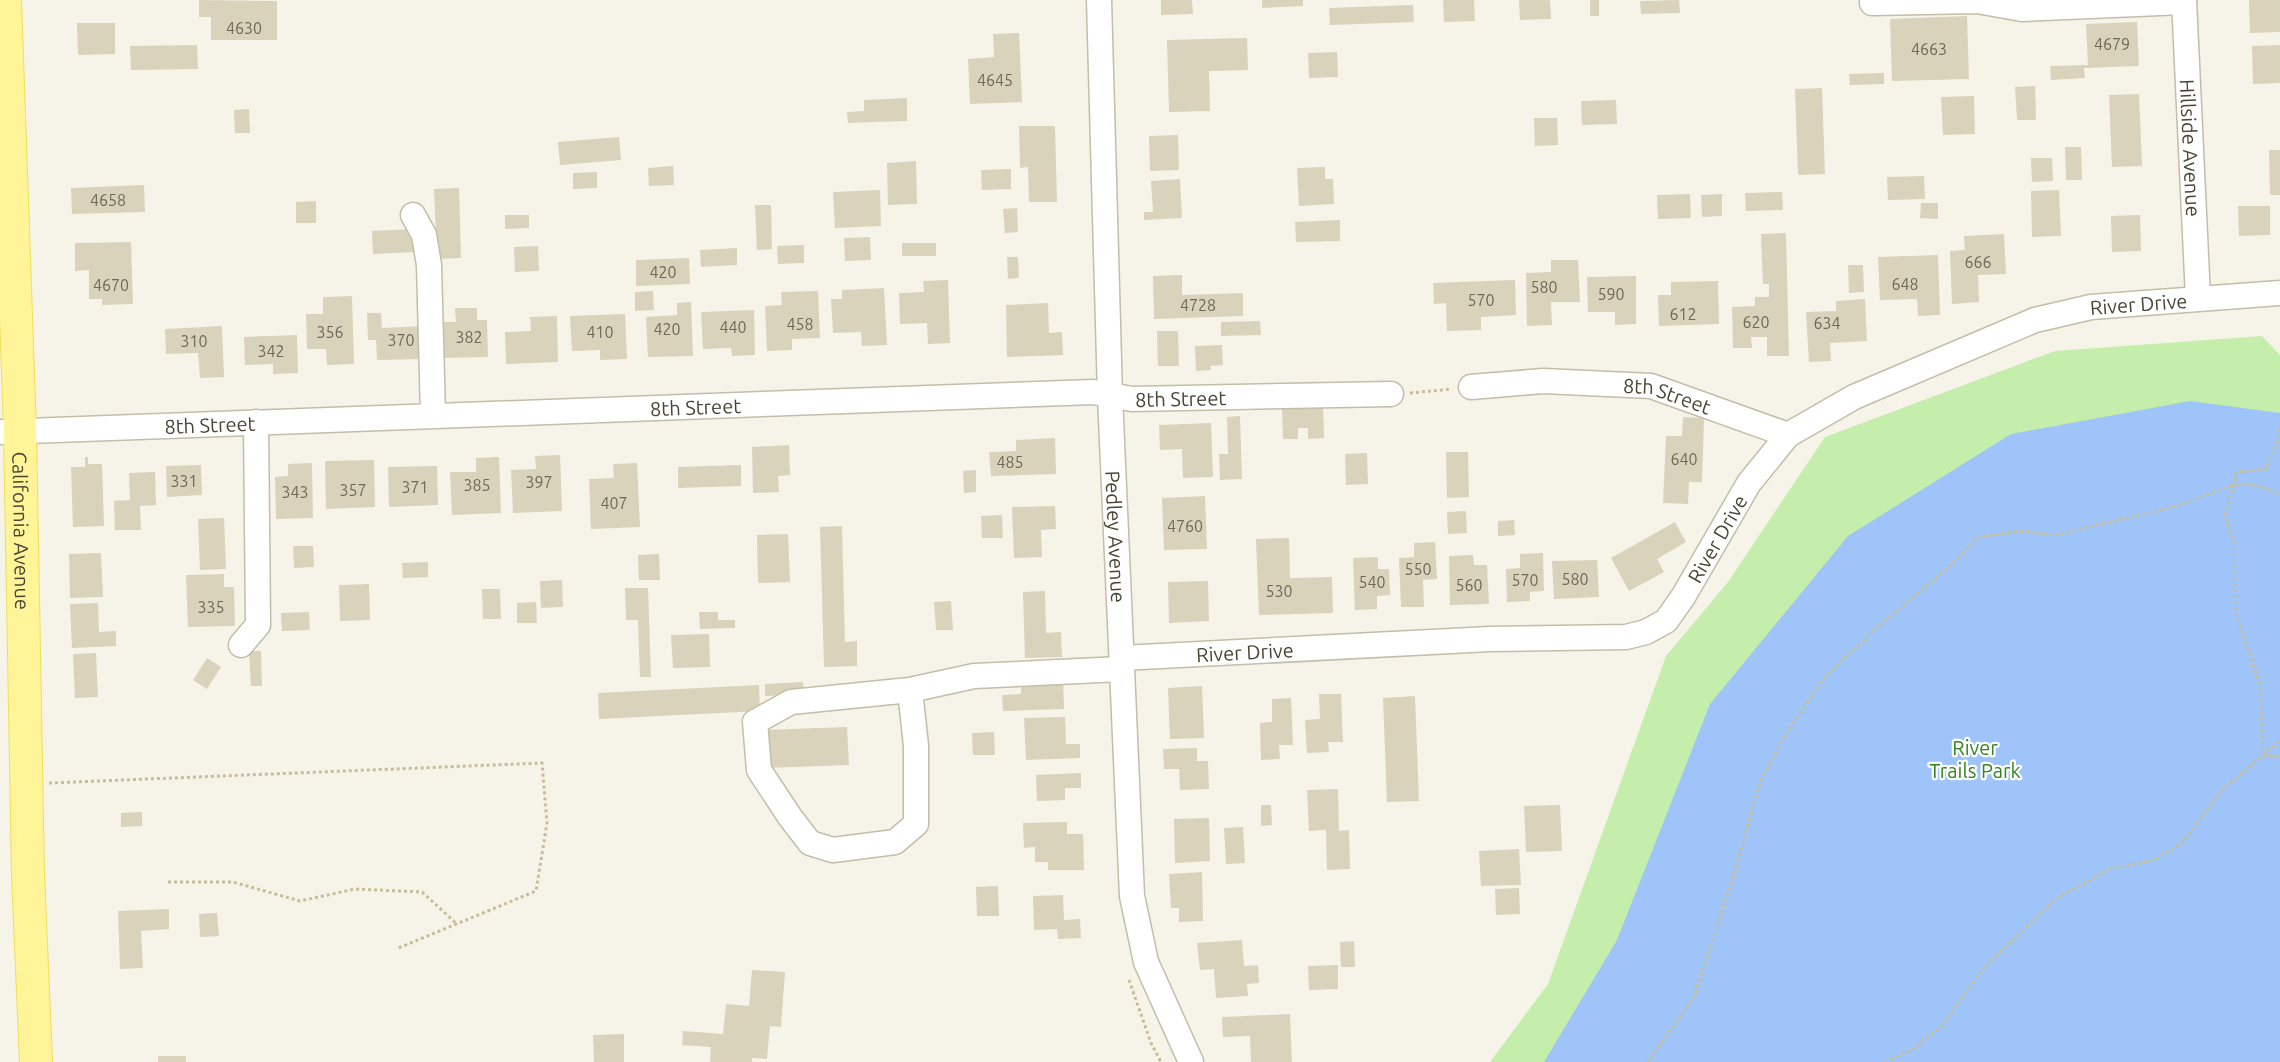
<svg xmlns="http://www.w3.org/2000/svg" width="2280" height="1062" viewBox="0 0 2280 1062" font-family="Ubuntu,sans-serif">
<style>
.green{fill:#c5eead}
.water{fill:#9ec4f9}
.building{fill:#d9d3bc}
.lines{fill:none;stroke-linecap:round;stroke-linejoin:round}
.minor-casing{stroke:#c3bea9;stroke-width:27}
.major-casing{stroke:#f1de5a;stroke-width:34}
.path{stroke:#c6be99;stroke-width:3;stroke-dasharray:3 3;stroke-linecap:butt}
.minor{stroke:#fff;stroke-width:24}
.major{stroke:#fff498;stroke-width:32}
.labels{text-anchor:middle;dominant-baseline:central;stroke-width:4.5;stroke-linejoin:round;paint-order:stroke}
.number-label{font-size:16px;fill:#6e6958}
.street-label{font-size:20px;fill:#4a4636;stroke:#fff}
.park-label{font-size:20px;fill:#358421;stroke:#fff}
</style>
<rect width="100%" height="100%" fill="#f6f4e8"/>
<path class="green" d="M2262,336L2280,355V1062H1490L1548,984L1666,656L1728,582L1825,437L2055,351Z"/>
<path class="water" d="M2190,401L2280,413V1062H1544L1617,940L1710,704L1848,536L2011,434Z"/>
<path class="building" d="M199,0L277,1V40H211V17H199Z
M1161,0H1192L1193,14L1161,15Z
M1262,0H1303V6L1262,8Z
M1443,0H1474L1475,21L1444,22Z
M1519,0H1550L1551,19L1520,20Z
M1590,0H1599V16H1590Z
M1679,0L1680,13L1641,14L1640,1Z
M2249,0H2280V32L2250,33Z
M1413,5L1414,22L1330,25L1329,8Z
M1967,16L1969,79L1892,81L1890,19Z
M2137,22L2139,66L2084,68L2085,78L2051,80L2050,66L2088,65L2086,24Z
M77,23H115V54L78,55Z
M1019,33L1022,102L970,104L968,59L994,57L993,34Z
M1247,38L1248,70L1209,71L1210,111L1169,112L1167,40Z
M197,45L198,69L131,70L130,46Z
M2280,45V83L2253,84L2252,46Z
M1337,52L1338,77L1309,78L1308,53Z
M1884,73V84L1850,85L1849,74Z
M2035,86L2036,120H2017L2015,87Z
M1822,88L1825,174L1798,175L1795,89Z
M2139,94L2142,166L2112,167L2109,95Z
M1974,96L1975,134L1943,135L1941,97Z
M907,98V121L848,123L847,112L864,111V100Z
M1616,100L1617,124L1582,125L1581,101Z
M249,109L250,133H235L234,110Z
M1534,118H1557L1558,145L1535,146Z
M1019,126H1055L1057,202H1029L1028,167L1020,168Z
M1178,135L1179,170L1150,171L1149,136Z
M619,137L621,160L560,165L558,142Z
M2065,147H2081L2082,180H2066Z
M2269,150H2280V195H2270Z
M2031,158H2052L2053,181L2032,182Z
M916,161L917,204L888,205L887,163Z
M673,166L674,185L649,186L648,168Z
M1325,167V179H1333L1334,204L1299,206L1297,168Z
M1011,169V189L982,190L981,170Z
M597,172V188L573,189V173Z
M1924,176L1925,199L1888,200L1887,177Z
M1180,179L1182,218L1144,220V212H1153L1151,181Z
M144,185L145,212L72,214L71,188Z
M459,188L461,258L437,259L434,189Z
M880,190L881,226L835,228L833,192Z
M2059,190L2061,236L2032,237L2031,191Z
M1782,192L1783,210L1746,211L1745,193Z
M1690,194L1691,218L1658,219L1657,195Z
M1722,194V216L1702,217L1701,195Z
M316,201V223H296V202Z
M1921,203H1938V219L1920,218Z
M755,205H771L772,249L757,250Z
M2238,206H2270V235L2239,236Z
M1017,208L1018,232L1005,233L1003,209Z
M505,215H529V228L505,229Z
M2140,215L2141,251L2112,252L2111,216Z
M1340,220V241L1296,242L1295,222Z
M413,229L414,252L373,254L372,231Z
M1786,233L1789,356H1767V337H1751L1752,348H1733L1732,307L1755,306V297H1769V284H1763L1761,234Z
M2004,234L2006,274L1978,275L1979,302L1952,304L1950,251L1965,250L1964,236Z
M870,237L871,260L845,261L844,238Z
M131,242L133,304L102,305V299H89V270L75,271V243Z
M902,243H936V256H902Z
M804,245V263L778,264L777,246Z
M538,246L539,271L515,272L514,247Z
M737,248V265L701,267L700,250Z
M1938,255L1940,315L1918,316L1917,299L1880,300L1878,257Z
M1007,257H1018L1019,278L1008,279Z
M689,258L690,284L636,286V260Z
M1551,260H1578L1580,302H1551L1552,325L1527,326L1526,273L1551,272Z
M1848,265H1863L1864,292L1849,293Z
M1182,275V295L1243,293V316L1154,319L1153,276Z
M1636,276V324L1615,325V312H1588L1587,277Z
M948,280L950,343L928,344L927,323L900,324L899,293L924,292L923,281Z
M1515,280L1516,315L1481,317V330L1447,331L1446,303L1434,304L1433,283Z
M1718,281L1719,324L1659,326L1658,295H1671V282Z
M884,288L887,345L862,346L861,332L833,333L831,299H842V290Z
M653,291L654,310L635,311V292Z
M818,291L820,338L792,339V350L767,351L765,306L782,305L781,292Z
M352,296L354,364L327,365L326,349H307L306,314H323V297Z
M1865,299L1867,341L1830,343L1831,361L1809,362L1806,312L1836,311V301Z
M691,302L693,356L648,357L646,317L677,315V303Z
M1048,303L1049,333L1062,332L1063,355L1007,357L1006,305Z
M455,308H477V320H487L488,357L440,358L439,322H456Z
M754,310L755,355L732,356L731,348L703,349L701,312Z
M367,313H381L382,328L425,326L426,359L377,360L376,340H368Z
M625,314L627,359L600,360V350L572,351L570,316Z
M557,316L558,362L506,364L505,332L531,331L530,317Z
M1260,321L1261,335L1221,336V322Z
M222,326L224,377L200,378L198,353L166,354L165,329Z
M1157,331H1178L1179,366H1158Z
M297,335L298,373L273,374V364L245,365L244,337Z
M1222,345L1223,365L1210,366L1211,370L1196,371L1195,346Z
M1323,407L1324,438L1308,439V428H1298V439H1283L1282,409Z
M1240,416L1242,479L1220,480L1219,454H1228L1227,417Z
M1683,417L1704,418L1702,482H1689L1688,504L1663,503L1666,436H1682Z
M1211,423L1213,477L1183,478L1182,449L1160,450L1159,425Z
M1055,438L1056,474L991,476L989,452L1016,451V440Z
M789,445L790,475L778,476L779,492L753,493L752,447Z
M1446,452H1468L1469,497L1447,498Z
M1367,453L1368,484L1346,485L1345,454Z
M560,455L562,511L513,513L511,470L536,469L535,456Z
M85,457H88V464H102L104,526L73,527L71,467H85Z
M499,457L501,513L452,515L450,472H476V458Z
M374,460L375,507L326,509L325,461Z
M312,463L313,518L276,519L275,477L288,476V464Z
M637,463L640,527L591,529L589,479L614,478L613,464Z
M201,465L202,495L167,497L166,466Z
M741,465V486L678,488V467Z
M437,466L438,505L389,507L388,467Z
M976,470V492L964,493L963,471Z
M155,472L156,505L140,506L141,530H115L114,501L130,500L129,473Z
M1205,496L1207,549L1164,550L1162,498Z
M1055,506L1056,529L1041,530L1042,557L1014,558L1012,507Z
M1466,511L1467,533L1448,534L1447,512Z
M1002,515L1003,538H982L981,516Z
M224,518L226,569L200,570L198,519Z
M1514,520L1515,535L1498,536V521Z
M1675,522L1686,542L1657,559L1664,572L1629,591L1611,558Z
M842,526L845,642L857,641V666L824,667L820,527Z
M788,534L790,582L758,583L757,535Z
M1289,538L1290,578L1332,577L1333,613L1259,615L1256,539Z
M1435,542L1437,579L1423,580L1424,607H1401L1399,558L1414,557V543Z
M293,546H313L314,567L294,568Z
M101,553L103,597L70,598L69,554Z
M1543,553L1544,591L1530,592V601L1507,602L1506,569L1520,568V554Z
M659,554L660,580H639L638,555Z
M1473,555L1474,565H1487L1489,604L1450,605L1449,556Z
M1378,557V569H1389L1390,595L1377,596V609L1355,610L1353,558Z
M1597,560L1599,597L1554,599L1552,561Z
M428,562V577L403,578L402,563Z
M224,574V587H234L235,626L188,627L186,575Z
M562,580L563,607L541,608L540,581Z
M1208,581L1209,621L1169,623L1168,582Z
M369,584L370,620L340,621L339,585Z
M625,588H648L651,677H640L638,620H626Z
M482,589H500L501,619H483Z
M1045,591L1046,633L1061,632L1062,657L1025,658L1023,592Z
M951,601L953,630H936L934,602Z
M536,602L537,623H517V603Z
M98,603L99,632L116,631V646L72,648L70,604Z
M309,612L310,630L282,631L281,613Z
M699,612H718V620H735V628L700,629Z
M709,634L710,667L673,668L671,635Z
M249,651H261L262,686H251Z
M96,653L98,697L75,698L73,654Z
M207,658L221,667L207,689L193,680Z
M1063,676L1064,709L1003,711L1002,695L1021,694V677Z
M803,682L804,694L765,696V684Z
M759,685L760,711L599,719L598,693Z
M1202,686L1204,738L1170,739L1168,688Z
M1319,694H1341L1343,742H1328L1329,752L1307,753L1305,720L1320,719Z
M1415,696L1419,801L1387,802L1383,698Z
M1291,698L1293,745H1279L1280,759L1261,760L1260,723L1272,722V699Z
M1065,717L1066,744H1080V758L1026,760L1024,718Z
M847,727L849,765L766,768L764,730Z
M994,732L995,755H973L972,733Z
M1197,748V761H1208L1209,789L1180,790L1179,769H1164L1163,749Z
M1081,773V788H1065V800L1037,801L1036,775Z
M1338,789L1339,831L1349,830L1350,869L1327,870L1326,830L1309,831L1307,790Z
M1261,805H1271L1272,825L1261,826Z
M1560,805L1562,851L1526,852L1524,806Z
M142,812V826L121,827V813Z
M1209,818L1210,861L1175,863L1174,819Z
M1067,822V834H1083L1084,870H1048V862H1035V847L1024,848L1023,823Z
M1243,827L1245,863L1226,864L1224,828Z
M1519,849L1521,885L1481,886L1479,851Z
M1202,872L1203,921L1179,922V908H1171L1169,874Z
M998,886L999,916H977L976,887Z
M1519,888L1520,914L1496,915L1495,889Z
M1063,895L1064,920L1080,919L1081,938L1058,939L1057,929L1034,930L1033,896Z
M169,909V929L141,931L143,968L120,969L118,911Z
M217,913L219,936L200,937L199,914Z
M1242,940L1244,966L1258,965L1259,983L1247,984L1248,996L1216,998L1214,969L1200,970L1197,943Z
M1354,941L1355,967H1341L1340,942Z
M1338,965V989L1309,990L1308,966Z
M752,970L785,972L781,1027L770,1026L767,1059L752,1058V1062H710L711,1047L682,1045L683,1031L723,1034L726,1004L749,1006Z
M1290,1014L1292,1062H1251L1250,1036L1223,1037L1222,1017Z
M624,1034V1062H594L593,1035Z
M158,1056H186V1062H158Z"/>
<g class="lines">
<g class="minor-casing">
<g id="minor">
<path id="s1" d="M1099,0L1110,396L1132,896L1146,962L1191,1062"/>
<path id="s2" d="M2184,0L2198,298"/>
<path d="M1872,3L1977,1L2022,9L2184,2"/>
<path d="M413,215L424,235L429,265L433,415"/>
<path id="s3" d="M1471,387L1543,381L1651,386L1788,435"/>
<path id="s4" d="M0,432L1093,392L1132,399L1391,394"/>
<path d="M241,645L258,625L256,422"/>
<path id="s5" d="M1122,658L1490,639L1626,637L1646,632L1666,621L1683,597L1749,483L1788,435L1854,397L2035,320L2091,307L2280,293"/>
<path d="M910,690L916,746V824L895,842L833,850L810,843L790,817L759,770L755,722L791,702L910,690L974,676L1121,669"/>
</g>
</g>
<g class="major-casing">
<g id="major">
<path id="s6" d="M5,0L20,431L28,874L36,1062"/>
</g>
</g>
<path class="path" d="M1410,393L1452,389
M2263,755L2280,740
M2264,755L2280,757
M49,783L542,763L547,823L536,891L396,949
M168,882H233L300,901L355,889L422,892L457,924
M1129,980L1151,1043L1161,1062
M1648,1062L1694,997L1735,872L1759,785L1783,738L1825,677L1871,633L1952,564L1978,537L2022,531L2055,535L2170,508L2233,485L2250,484L2271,490L2280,495
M1885,1062L1915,1048L1942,1026L1983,969L2056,899L2110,869L2154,860L2182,843L2221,791L2263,755L2260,685L2236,613L2234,542L2225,516L2237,472L2266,469L2278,440L2280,428"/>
<use href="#minor" class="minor"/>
<use href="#major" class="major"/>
</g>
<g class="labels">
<g class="number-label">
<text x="244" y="28">4630</text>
<text x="2112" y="44">4679</text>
<text x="1929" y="49">4663</text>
<text x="995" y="80">4645</text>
<text x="108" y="200">4658</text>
<text x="1978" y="262">666</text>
<text x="663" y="272">420</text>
<text x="1905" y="284">648</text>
<text x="111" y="285">4670</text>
<text x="1544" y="287">580</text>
<text x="1611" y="294">590</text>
<text x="1481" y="300">570</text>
<text x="1198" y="305">4728</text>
<text x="1683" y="314">612</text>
<text x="1756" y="322">620</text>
<text x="1827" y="323">634</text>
<text x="800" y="324">458</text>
<text x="733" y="327">440</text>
<text x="667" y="329">420</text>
<text x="330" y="332">356</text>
<text x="600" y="332">410</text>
<text x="469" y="337">382</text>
<text x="401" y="340">370</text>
<text x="194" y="341">310</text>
<text x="271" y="351">342</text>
<text x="1684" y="459">640</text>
<text x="1010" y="462">485</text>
<text x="184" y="481">331</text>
<text x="539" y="482">397</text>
<text x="477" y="485">385</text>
<text x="415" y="487">371</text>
<text x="353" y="490">357</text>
<text x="295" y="492">343</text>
<text x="614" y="503">407</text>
<text x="1185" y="526">4760</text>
<text x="1418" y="569">550</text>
<text x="1575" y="579">580</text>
<text x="1525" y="580">570</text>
<text x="1372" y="582">540</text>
<text x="1469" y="585">560</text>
<text x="1279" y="591">530</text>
<text x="211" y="607">335</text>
</g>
<g class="street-label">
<text stroke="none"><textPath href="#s2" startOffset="148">Hillside Avenue</textPath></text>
<text stroke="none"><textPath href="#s5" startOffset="1149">River Drive</textPath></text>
<text stroke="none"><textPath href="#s4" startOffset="1182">8th Street</textPath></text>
<text stroke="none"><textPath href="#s3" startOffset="198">8th Street</textPath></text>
<text stroke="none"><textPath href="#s4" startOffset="696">8th Street</textPath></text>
<text stroke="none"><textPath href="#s4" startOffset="210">8th Street</textPath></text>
<text stroke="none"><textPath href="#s6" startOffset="531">California Avenue</textPath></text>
<text stroke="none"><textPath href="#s1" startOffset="537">Pedley Avenue</textPath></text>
<text stroke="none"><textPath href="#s5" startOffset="645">River Drive</textPath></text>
<text stroke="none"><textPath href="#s5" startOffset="123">River Drive</textPath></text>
</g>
<g class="park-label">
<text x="1975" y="747">River<tspan x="1975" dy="23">Trails Park</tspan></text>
</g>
</g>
</svg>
